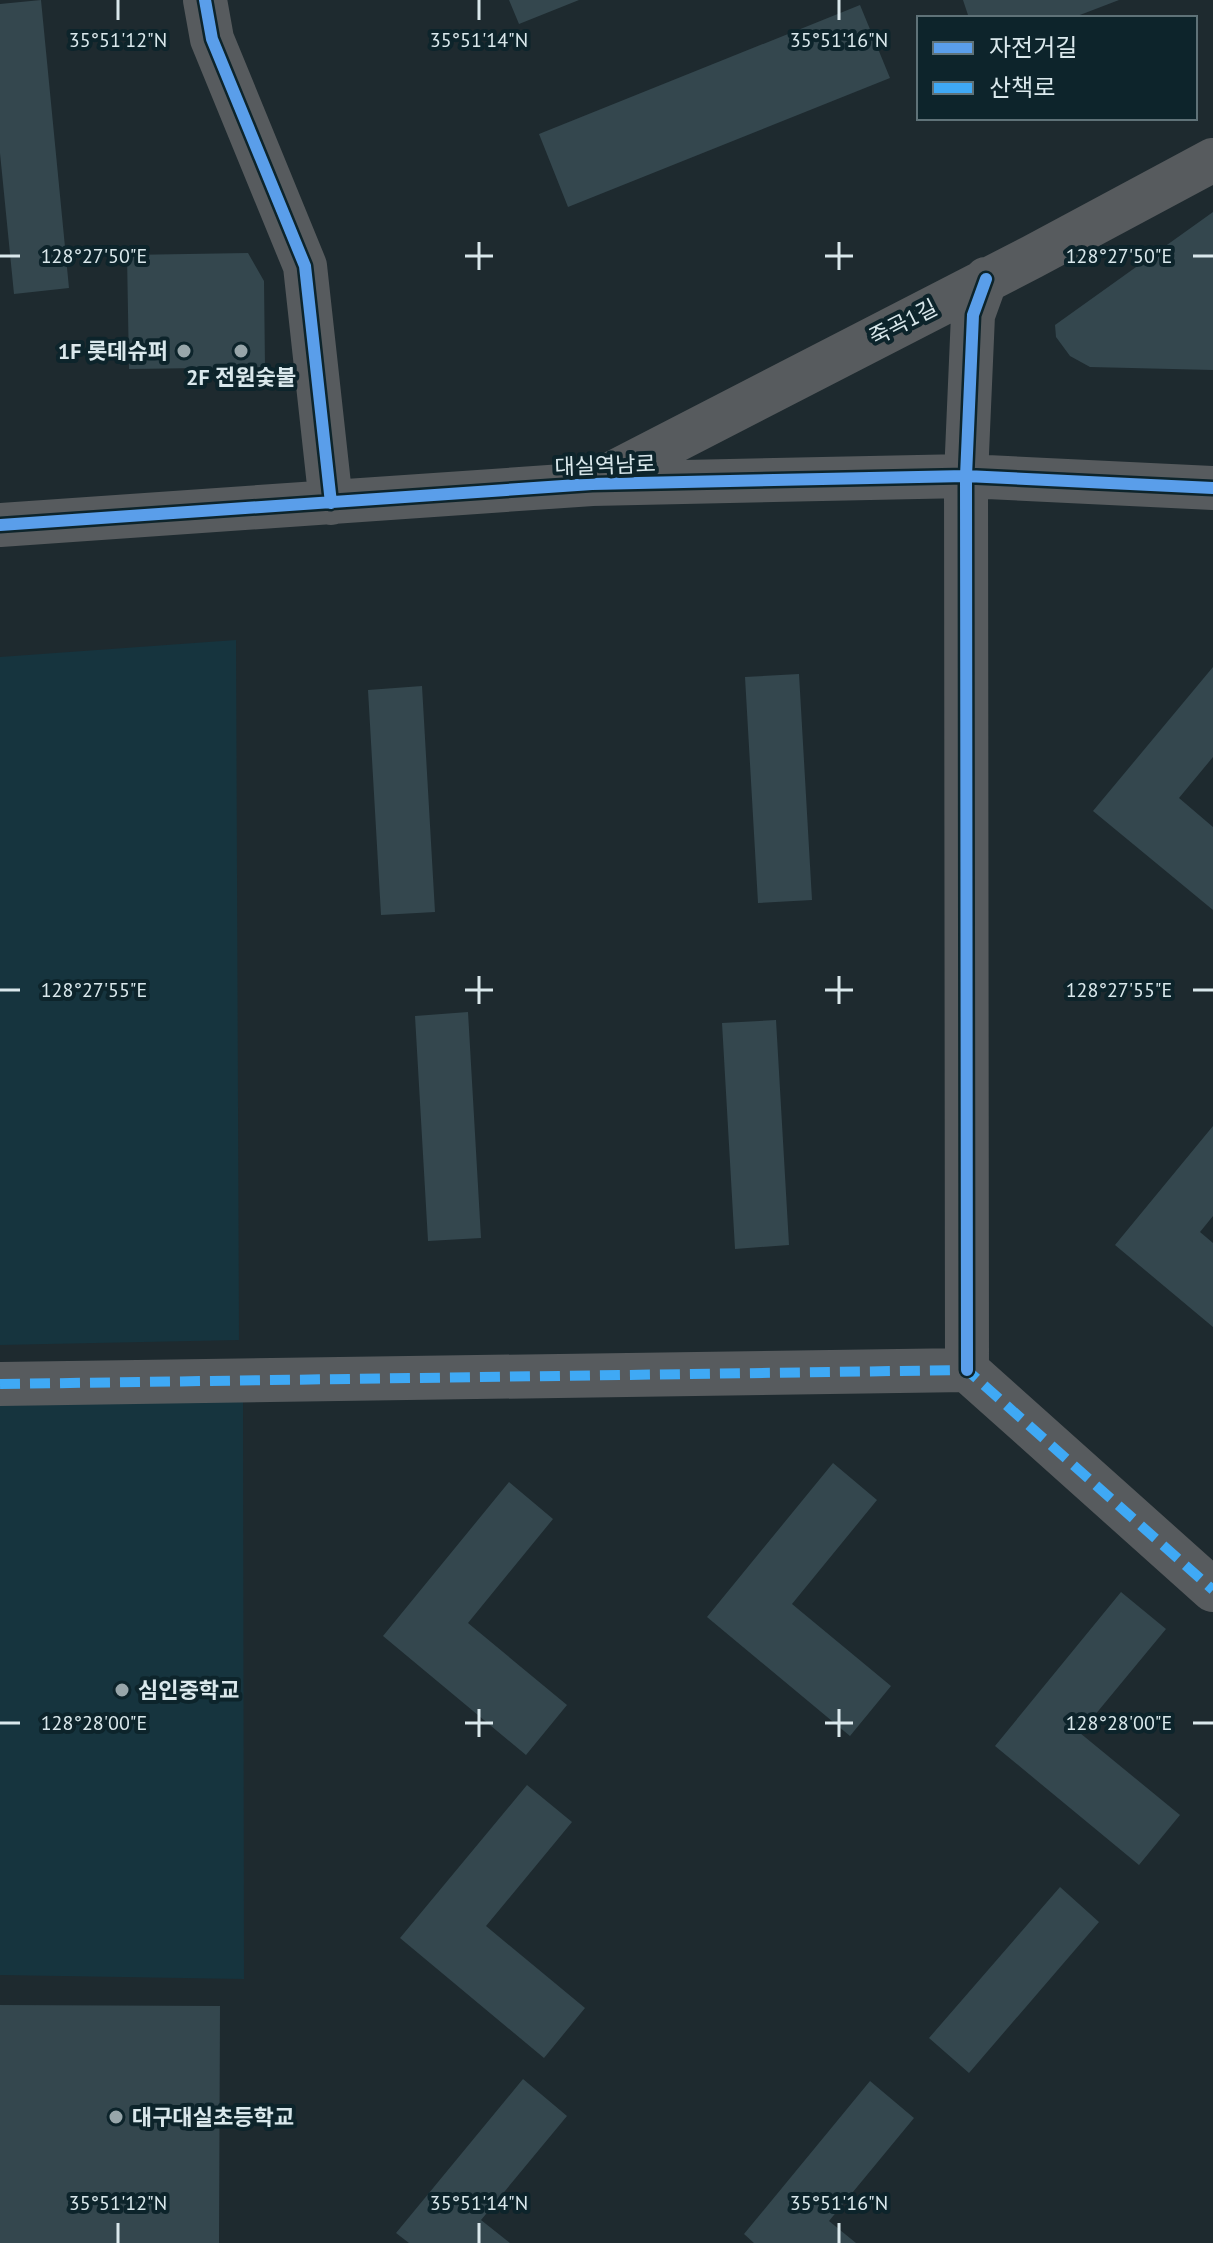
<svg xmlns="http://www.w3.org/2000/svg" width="1213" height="2243" viewBox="0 0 1213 2243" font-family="'PT Sans','Noto Sans KR',sans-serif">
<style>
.built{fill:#16343e}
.building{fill:#34474e}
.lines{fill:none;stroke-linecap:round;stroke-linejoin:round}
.minor{stroke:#575b5e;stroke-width:44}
.quiet{stroke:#3fa9f5;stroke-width:10;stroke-dasharray:20 10;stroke-linecap:butt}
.cycleway-casing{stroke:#0d242b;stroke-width:17}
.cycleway{stroke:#5a9eea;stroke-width:12}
.ticks{fill:none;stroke:#dae8ec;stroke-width:3}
.poi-dot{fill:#98a6aa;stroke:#0d242b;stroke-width:3}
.labels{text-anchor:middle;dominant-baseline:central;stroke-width:8;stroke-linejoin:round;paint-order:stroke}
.street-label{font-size:22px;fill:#dae8ec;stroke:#0d242b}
.poi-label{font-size:22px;font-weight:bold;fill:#dae8ec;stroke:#0d242b;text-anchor:start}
.ticks-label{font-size:20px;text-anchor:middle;fill:#dae8ec;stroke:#0d242b;stroke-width:8;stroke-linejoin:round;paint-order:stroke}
</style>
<rect width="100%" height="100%" fill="#1e2a2f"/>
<path class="built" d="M236,640L239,1340L0,1345V657Z
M243,1400L244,1979L0,1975V1404Z"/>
<path class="building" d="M41,0L69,288L14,294L0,153V4Z
M509,0H579L519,24Z
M963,0H1119L1072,18H969Z
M860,5L890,78L568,207L539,134Z
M1213,212V370L1090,367L1070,356L1056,337L1055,325Z
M248,253L264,281L265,367L129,369L127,255Z
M1213,667V757L1179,798L1213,827V910L1093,811Z
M799,674L812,900L758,903L745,677Z
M422,686L435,912L381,915L368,690Z
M468,1012L481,1238L428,1241L415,1016Z
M776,1020L789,1245L735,1249L722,1023Z
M1213,1126V1216L1200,1232L1213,1243V1327L1115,1245Z
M833,1463L877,1500L792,1604L891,1686L850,1736L707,1617Z
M509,1482L553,1519L468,1623L567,1705L526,1755L383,1636Z
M1121,1592L1166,1629L1080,1733L1180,1815L1139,1865L995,1746Z
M527,1785L572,1822L486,1926L585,2008L544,2058L400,1938Z
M1060,1887L1099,1922L969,2073L929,2038Z
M0,2005L220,2006L219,2243H0Z
M523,2079L567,2116L481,2220L510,2243H409L396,2233Z
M870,2081L914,2118L829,2221L856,2243H754L744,2234Z"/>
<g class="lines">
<path class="minor" d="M205,0L212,39L305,266L331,503
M601,479L1032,257L1213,160
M0,525L592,484L966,476L1213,488
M967,1370L966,476L973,315L986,279
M0,1384L967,1370L1213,1590"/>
<path class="quiet" d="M0,1384L967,1370L1213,1590"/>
<g class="cycleway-casing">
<path id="cycleway" d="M205,0L212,39L305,266L331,503
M0,525L592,484L966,476L1213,488
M967,1370L966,476L973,315L986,279"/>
</g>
<use href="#cycleway" class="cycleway"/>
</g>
<path class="ticks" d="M118,0V20M479,0V20M839,0V20M479,242V270M839,242V270M0,256H20M465,256H493M825,256H853M1193,256H1213M479,976V1004M839,976V1004M0,990H20M465,990H493M825,990H853M1193,990H1213M479,1709V1737M839,1709V1737M0,1723H20M465,1723H493M825,1723H853M1193,1723H1213M118,2223V2243M479,2223V2243M839,2223V2243"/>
<g class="poi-dot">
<circle cx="184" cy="351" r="8"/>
<circle cx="241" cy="351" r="8"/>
<circle cx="122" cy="1690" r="8"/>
<circle cx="116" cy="2117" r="8"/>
</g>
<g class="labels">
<g class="street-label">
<text transform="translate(903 322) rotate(-27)">죽곡1길</text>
<text transform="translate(605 465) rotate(-2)">대실역남로</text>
</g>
<g class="poi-label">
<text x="168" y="351" text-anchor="end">1F 롯데슈퍼</text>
<text x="241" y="377" text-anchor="middle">2F 전원숯불</text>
<text x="138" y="1690">심인중학교</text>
<text x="132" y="2117">대구대실초등학교</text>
</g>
</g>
<g class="ticks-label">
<text x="118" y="47">35°51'12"N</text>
<text x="479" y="47">35°51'14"N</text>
<text x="839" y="47">35°51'16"N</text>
<text x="1119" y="263">128°27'50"E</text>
<text x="94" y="263">128°27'50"E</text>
<text x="1119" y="997">128°27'55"E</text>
<text x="94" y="997">128°27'55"E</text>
<text x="1119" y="1730">128°28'00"E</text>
<text x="94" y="1730">128°28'00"E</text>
<text x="118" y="2210">35°51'12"N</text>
<text x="479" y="2210">35°51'14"N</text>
<text x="839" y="2210">35°51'16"N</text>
</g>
<rect x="917" y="16" width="280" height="104" fill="#0d242b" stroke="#5f7278" stroke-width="2"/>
<rect x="933" y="42" width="40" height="12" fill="#5a9eea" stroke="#5f7278" stroke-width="2"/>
<text x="989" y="56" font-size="24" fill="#dae8ec">자전거길</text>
<rect x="933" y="82" width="40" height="12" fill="#3fa9f5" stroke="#5f7278" stroke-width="2"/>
<text x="989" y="96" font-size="24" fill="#dae8ec">산책로</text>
</svg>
